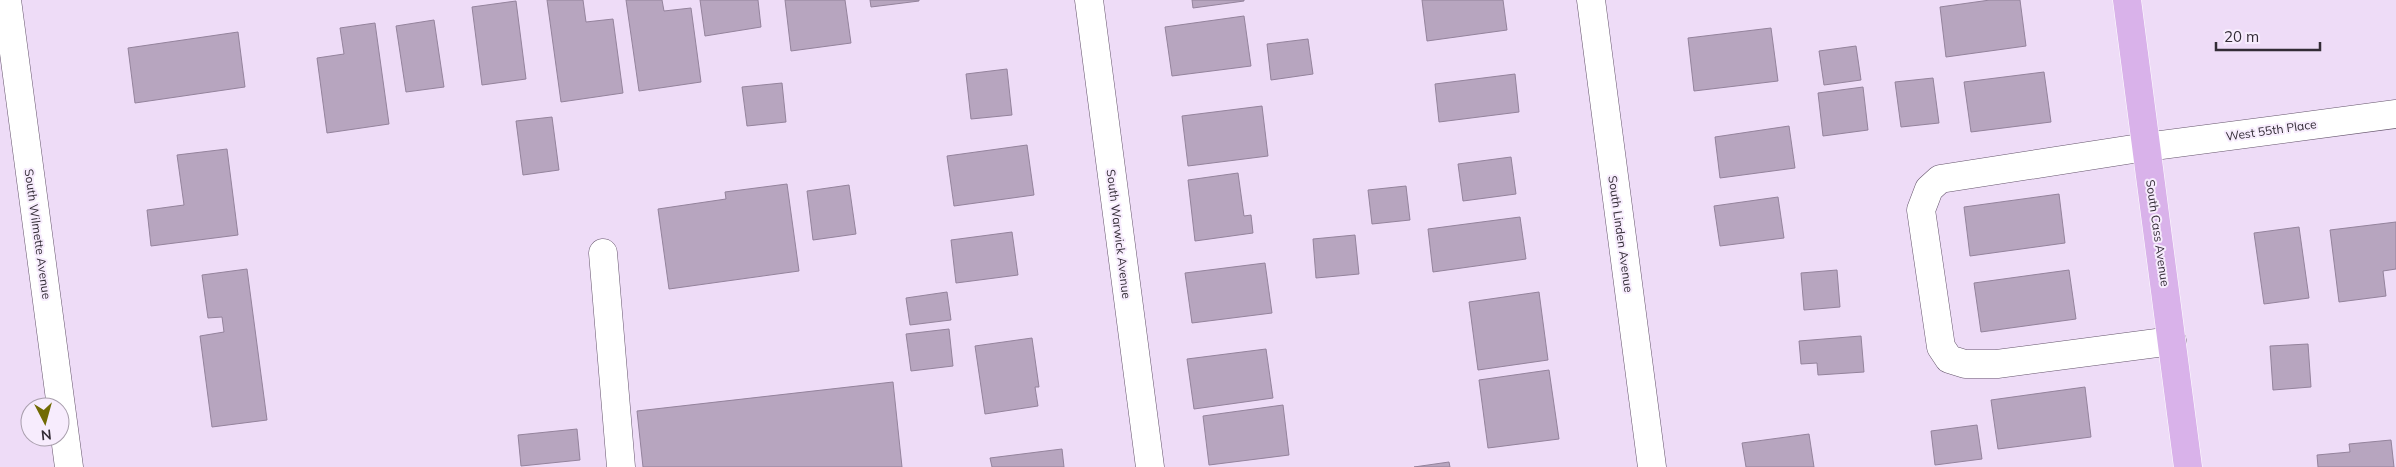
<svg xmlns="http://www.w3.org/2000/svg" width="2396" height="467" viewBox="0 0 2396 467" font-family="Mulish,sans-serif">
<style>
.building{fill:#b7a5bf;stroke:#94839c}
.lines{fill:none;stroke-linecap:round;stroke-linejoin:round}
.minor-casing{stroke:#65556c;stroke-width:29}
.major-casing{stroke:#fff;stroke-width:29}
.minor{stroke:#fff;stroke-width:28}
.major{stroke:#d9b2ea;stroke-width:28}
.labels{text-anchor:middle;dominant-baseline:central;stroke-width:4;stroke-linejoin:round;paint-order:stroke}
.street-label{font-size:12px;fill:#332c36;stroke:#f7ecfd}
</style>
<rect width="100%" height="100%" fill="#eedcf7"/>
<path class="building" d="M547,0H583L586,22L613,19L623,93L561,102Z
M626,0H662L664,11L691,8L701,82L639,91Z
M700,0H758L761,27L705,36Z
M785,0H845L851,43L791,51Z
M870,0H919V1L871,7Z
M1192,0H1244V1L1193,8Z
M1422,0H1503L1507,30L1427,41Z
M1990,0H2020L2026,46L1946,57L1940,7Z
M516,1L526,79L482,85L472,7Z
M1244,16L1251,66L1172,76L1165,27Z
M434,20L444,87L406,92L396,26Z
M375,23L389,124L327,133L317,58L344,54L340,28Z
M1771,28L1778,81L1694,91L1688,38Z
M238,32L245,87L135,103L128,48Z
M1308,39L1313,74L1271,80L1267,44Z
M1856,46L1861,80L1824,85L1819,51Z
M1007,69L1012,115L971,119L966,74Z
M2044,72L2051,122L1971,132L1964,82Z
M1515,74L1519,112L1439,122L1435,84Z
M1933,78L1939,123L1901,127L1895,82Z
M782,83L786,122L747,126L742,87Z
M1863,87L1868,130L1823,136L1818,93Z
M1262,106L1268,156L1188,166L1182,116Z
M552,117L559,170L523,175L516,121Z
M1789,126L1795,168L1720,178L1715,137Z
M1027,145L1034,195L954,206L947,156Z
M227,149L238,235L151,246L147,210L184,205L177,155Z
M1511,157L1516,194L1463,201L1458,164Z
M1238,173L1244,216L1251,215L1253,233L1195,241L1188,180Z
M787,184L799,271L669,289L658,209L726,199L725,192Z
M849,185L856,234L813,240L807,191Z
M1406,186L1410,220L1372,224L1368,190Z
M2059,194L2065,243L1970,256L1964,207Z
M1778,197L1784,238L1720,246L1714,206Z
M1520,217L1526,259L1433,272L1428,229Z
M2396,222V269L2383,271L2386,296L2339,302L2330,230Z
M2299,227L2309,298L2264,304L2254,233Z
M1012,232L1018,275L956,283L951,240Z
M1355,235L1359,274L1316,278L1313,239Z
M1265,263L1272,313L1192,323L1185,273Z
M247,269L267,420L212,427L200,336L224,332L222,317L208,318L202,275Z
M1837,270L1840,307L1804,310L1801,273Z
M2069,270L2076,319L1981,332L1974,283Z
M947,292L951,320L910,325L906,298Z
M1539,292L1548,360L1478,370L1469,302Z
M949,329L953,366L911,371L906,334Z
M1861,336L1864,372L1818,375L1817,363L1801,364L1799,341Z
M1032,338L1039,387H1035L1038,406L985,414L975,346Z
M2308,344L2311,387L2273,390L2270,346Z
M1266,349L1273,398L1194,409L1187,359Z
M1549,370L1559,439L1488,448L1479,380Z
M893,382L902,467H643L637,411Z
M2085,387L2091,437L1998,449L1991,400Z
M1283,405L1289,455L1209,465L1203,416Z
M1977,425L1982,459L1935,465L1931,431Z
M577,429L580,460L521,466L518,435Z
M1809,434L1814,467H1746L1742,443Z
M2391,440L2394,467H2318L2317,455L2350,452L2349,444Z
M1062,449L1064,467H992L990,458Z
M1449,462L1450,467H1414Z"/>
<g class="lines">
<g class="minor-casing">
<path id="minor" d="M7,0L69,467
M1089,0L1150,467
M1591,0L1652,467
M603,253L621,467
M2172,341L1997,364H1965L1949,359L1941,347L1921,210L1929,189L1940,179L2146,147L2396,114"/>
</g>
<g class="major-casing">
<path id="major" d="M2127,0L2188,467"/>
</g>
<use href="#minor" class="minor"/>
<use href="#major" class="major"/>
</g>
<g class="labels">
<g class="street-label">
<text transform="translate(2271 130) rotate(-8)">West 55th Place</text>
<text transform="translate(2158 233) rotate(82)">South Cass Avenue</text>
<text transform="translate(38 234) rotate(82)">South Wilmette Avenue</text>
<text transform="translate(1119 234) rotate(83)">South Warwick Avenue</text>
<text transform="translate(1621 234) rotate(82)">South Linden Avenue</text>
</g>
</g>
<g transform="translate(45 422) rotate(174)"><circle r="24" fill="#f7ecfd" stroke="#a99fad"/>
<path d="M0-4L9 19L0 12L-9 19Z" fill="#716a03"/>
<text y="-8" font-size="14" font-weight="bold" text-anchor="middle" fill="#332c36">N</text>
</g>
<path d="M2216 42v8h104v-8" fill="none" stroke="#332c36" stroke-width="2.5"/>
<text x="2224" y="42" font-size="15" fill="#332c36" stroke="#f7ecfd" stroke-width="4" paint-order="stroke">20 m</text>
</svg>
